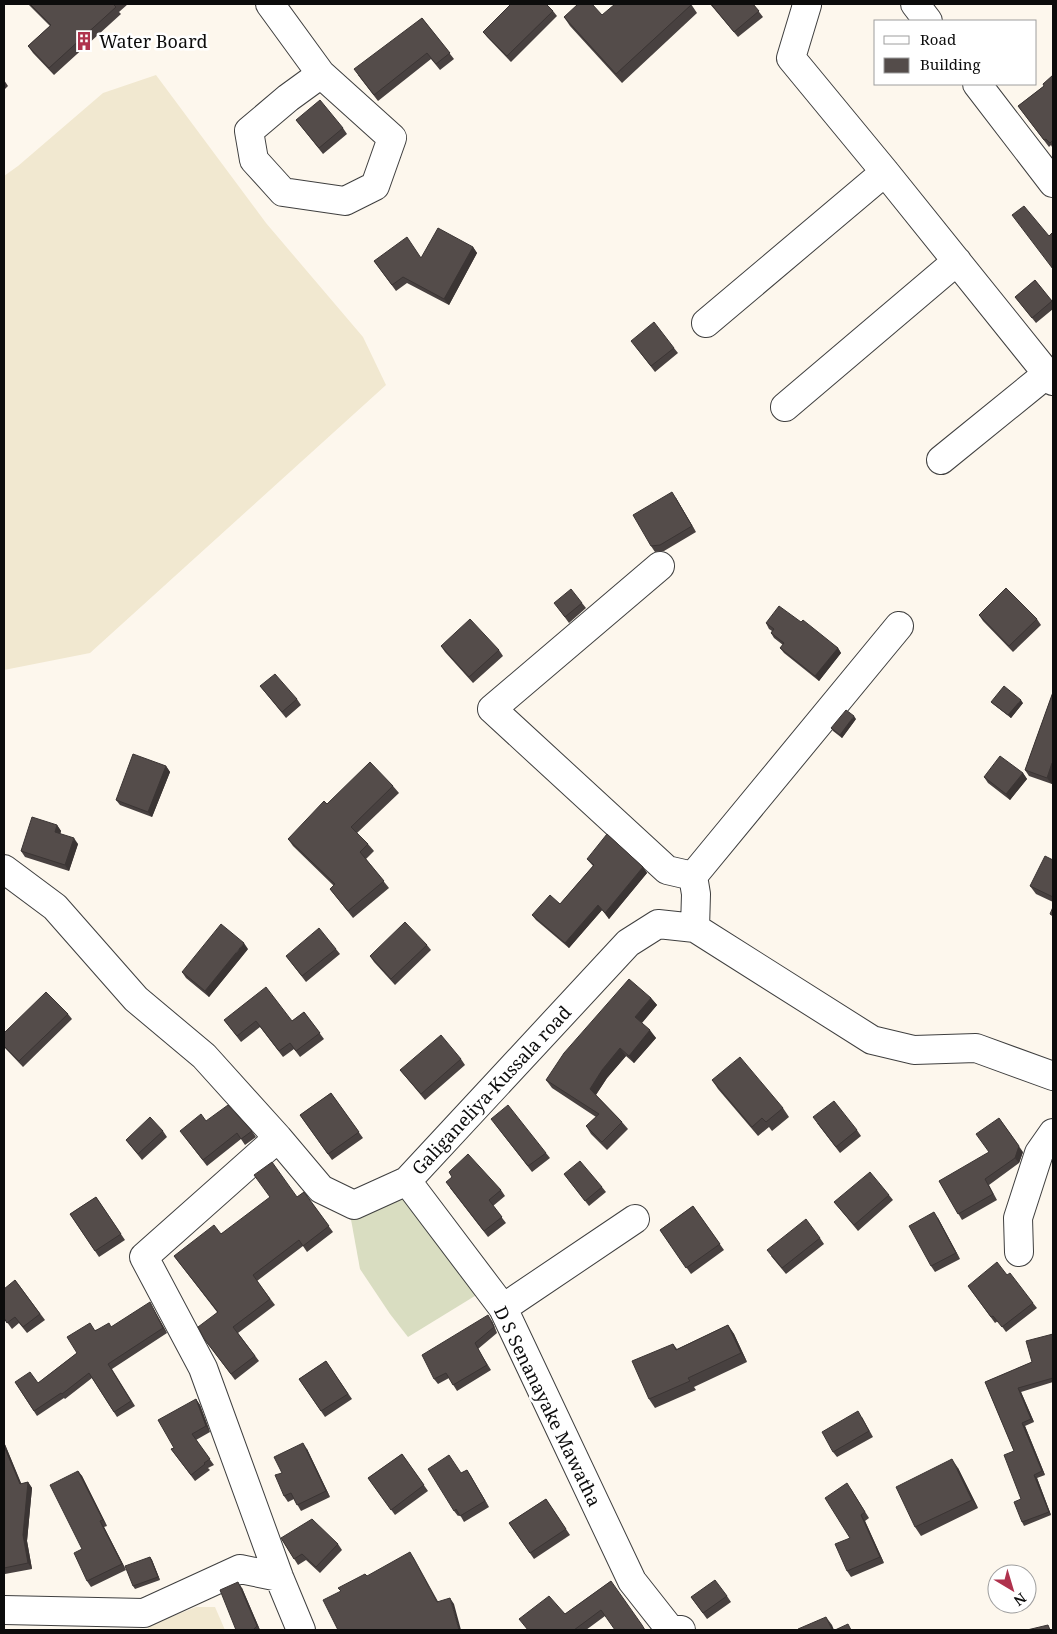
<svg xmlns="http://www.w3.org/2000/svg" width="1057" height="1634" viewBox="0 0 1057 1634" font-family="'Noto Serif',serif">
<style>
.farmland{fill:#f1e8d0}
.cemetery{fill:#d9ddc1}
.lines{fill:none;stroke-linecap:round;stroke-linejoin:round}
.minor-casing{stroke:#3f3f3f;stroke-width:30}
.minor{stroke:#fff;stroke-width:28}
.wall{fill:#484140}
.shaded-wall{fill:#3b3534}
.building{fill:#544c4a;stroke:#3b3534}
.labels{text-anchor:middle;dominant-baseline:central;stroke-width:5;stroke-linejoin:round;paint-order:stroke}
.poi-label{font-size:18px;fill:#0c0c0c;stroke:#fff;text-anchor:start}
.street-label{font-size:18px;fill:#0c0c0c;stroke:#fff}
</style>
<rect width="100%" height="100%" fill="#fdf7ed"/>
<path class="farmland" d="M156,75L266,223L363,337L386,385L90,653L4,670V176L18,166L103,93Z
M196,1607H215L225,1630H148V1626Z"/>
<path class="cemetery" d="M408,1192L483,1291L408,1337L390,1314L360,1269L350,1214Z"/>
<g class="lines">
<g class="minor-casing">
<path id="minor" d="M270,4L321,74L392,138L375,186L345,201L283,192L254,160L249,131L288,98L321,74
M806,4L807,5L791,58L885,172L1053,381
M915,4L928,21
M977,84L1053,183
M706,323L885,172
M785,407L957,261
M941,460L1047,374
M660,566L492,709L667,870L693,876
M4,869L55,907L136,999L204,1056L278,1138L321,1189L354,1205L407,1181L628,943L658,924L695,928L872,1040L914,1050L976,1048L1053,1076
M693,876L899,626
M693,876L696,894L695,928
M278,1138L144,1257L203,1368L279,1577L301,1630
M407,1181L503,1308L632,1581L669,1628L681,1630
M1019,1252L1018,1218L1039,1153L1053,1133
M503,1308L635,1219
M4,1610L144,1613L240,1569L279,1577"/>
</g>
<use href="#minor" class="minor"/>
</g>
<path class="wall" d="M28,4H128L119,12L121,14L54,75L33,53L28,46L50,26Z
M691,4L697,13L622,83L570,26L564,17L602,15Z
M710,4H753L763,17L738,37Z
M553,11L557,16L511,62L487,37L483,32Z
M422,18L454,59L440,70L431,59L378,101L358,75Z
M1053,75V149L1051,145L1049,147L1018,106L1044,86Z
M4,80L8,86L4,90Z
M296,120L343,128L347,134L323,154Z
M473,247L477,253L449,305L407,283L396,291L374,261L421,258Z
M1035,280L1053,303V309L1036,323L1015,297Z
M635,346L674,348L678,353L655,372Z
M676,498L696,532L664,551L655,552L651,546Z
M582,603L586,608L569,623L558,608Z
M979,615L1037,619L1041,625L1013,652L983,621Z
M801,622L838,648L841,653L819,681L784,653L780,648L783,645L774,638L771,633L772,631L769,629L766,623Z
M441,646L499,650L503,656L473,683L445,652Z
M260,686L297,699L301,705L286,718Z
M1053,692V780L1052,784L1029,776L1025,770Z
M991,702L1023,703L1011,718L993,704Z
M856,719L842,738L833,731L831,728Z
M166,766L170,772L152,817L120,805L116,800Z
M1023,773L1027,779L1010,800L988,783L984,777Z
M393,786L399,793L357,833L368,844L374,851L366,859L389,888L353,918L330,889L334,886L293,846L288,839L327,804Z
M57,825L61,831L60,834L78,844L69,871L25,857L21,851Z
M587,859L643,867L647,873L609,919L602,910L569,948L536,920L532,915L560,904L593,866Z
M1053,860V902L1036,894L1030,886Z
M427,945L431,950L395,985L374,962L370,956Z
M248,949L209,997L186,978L182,972Z
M336,949L340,954L306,982L286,956Z
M651,998L657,1005L642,1023L656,1038L634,1063L626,1056L607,1078L596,1095L622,1122L628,1129L607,1150L591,1134L586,1126L596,1117L552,1088L546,1080Z
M304,1012L324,1039L300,1057L294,1049L283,1057L260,1027L241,1042L224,1020L292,1021Z
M68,1014L72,1019L23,1067L4,1047V1033Z
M461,1059L465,1065L425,1100L400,1070Z
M712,1080L783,1108L789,1117L772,1131L769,1127L758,1136L718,1089Z
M331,1093L363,1138L332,1160L300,1115Z
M206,1121L252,1131L256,1137L245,1145L241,1139L207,1166L184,1136Z
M817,1123L857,1130L861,1136L840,1153Z
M495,1124L546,1153L550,1158L532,1172Z
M163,1131L167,1137L142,1160L126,1140Z
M1023,1152L1019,1163L989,1185L997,1200L962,1220L939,1181Z
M564,1174L602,1187L606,1192L589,1206Z
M452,1177L501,1190L505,1196L493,1206L506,1223L488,1237L450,1188Z
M304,1192L333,1232L307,1252L303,1246L257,1281L275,1305L238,1333L259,1361L235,1380L205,1340L217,1312L174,1256L297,1197Z
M889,1195L893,1200L858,1231L834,1202Z
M96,1197L125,1240L99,1257L70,1214Z
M693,1206L724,1250L691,1274L660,1230Z
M938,1218L960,1259L935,1272L931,1266Z
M820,1238L824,1244L786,1274L771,1256Z
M1007,1275L1033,1303L1037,1308L1006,1332L998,1321L995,1323L968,1286Z
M15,1280L45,1320L27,1333L19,1323L12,1329L4,1318Z
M153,1308L167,1333L112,1369L135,1406L117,1417L92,1378L65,1399L64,1398L37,1416L15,1382L38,1383L77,1353L95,1330L112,1327Z
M492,1321L497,1333L478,1349L491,1370L457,1391L449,1378L438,1384L434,1379Z
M728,1325L734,1334L747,1362L694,1387L696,1390L655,1408L649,1399L673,1344L677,1349Z
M1053,1334V1382L1021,1392L1034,1422L1025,1426L1045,1475L1037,1478L1051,1515L1024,1526L1022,1522L1021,1499L1014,1451L985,1382L1032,1362Z
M326,1361L352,1399L325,1417L299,1379Z
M196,1399L200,1405L210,1432L196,1440L214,1465L208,1468L210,1470L195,1481L171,1449L174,1448Z
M862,1417L873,1437L837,1457L833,1452Z
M4,1442L21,1484L28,1482L32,1488L27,1541L32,1569L5,1574L4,1573Z
M307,1449L330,1497L301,1511L294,1499L288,1502L284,1496L282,1473Z
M402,1454L428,1491L395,1515L368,1478Z
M958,1468L978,1508L921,1536L915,1527Z
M467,1470L489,1507L464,1522L460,1515L458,1516L454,1511L461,1473Z
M78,1471L82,1476L107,1526L104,1527L126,1570L91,1587L87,1581L82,1549Z
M851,1489L869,1518L865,1521L884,1563L851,1577L847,1571L850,1538Z
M546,1499L570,1535L534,1559L509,1523Z
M281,1538L338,1544L342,1550L320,1573L306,1560L298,1565Z
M150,1557L152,1560L160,1580L135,1589L133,1586Z
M611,1581L605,1616L586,1630H528L565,1614Z
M242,1588L260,1630H236Z
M727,1596L731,1602L707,1619L691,1597Z"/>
<path class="shaded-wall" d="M473,247L477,253L449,305L444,299Z
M672,492L676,498L696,532L692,526Z
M838,648L841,653L819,681L815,676Z
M1021,700L1023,703L1011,718L1008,715Z
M854,716L856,719L842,738L840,735Z
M1052,763L1053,765V780L1052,784L1047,778Z
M166,766L170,772L152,817L148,812Z
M1023,773L1027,779L1010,800L1006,794Z
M57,825L61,831L59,838L55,832Z
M74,838L78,844L69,871L65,865Z
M643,867L647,873L609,919L605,913Z
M598,905L602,910L569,948L565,943Z
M244,943L248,949L209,997L205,991Z
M651,998L657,1005L640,1025L635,1017Z
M650,1030L656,1038L634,1063L629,1056Z
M620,1048L626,1056L607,1078L595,1096L590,1089L602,1070Z
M999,1118L1023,1152L1019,1163L1015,1158Z
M934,1212L938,1218L960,1259L956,1253Z
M150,1302L153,1308L167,1333L163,1328Z
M488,1315L492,1321L497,1333Z
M728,1325L734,1334L747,1362L741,1353Z
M1018,1388L1021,1392L1034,1422L1031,1419Z
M196,1399L200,1405L210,1432L206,1426Z
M1022,1423L1025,1426L1045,1475L1042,1471Z
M4,1442L24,1490L20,1484L4,1446Z
M303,1443L307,1449L330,1497L326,1491Z
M952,1459L958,1468L978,1508L972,1500Z
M467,1470L471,1476L489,1507L485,1501Z
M78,1471L82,1476L107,1526L103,1520Z
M1034,1475L1037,1478L1051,1515L1049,1512Z
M28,1482L32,1488L27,1541L32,1569L28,1563L23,1535Z
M861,1515L865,1521L884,1563L880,1557Z
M100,1521L104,1527L126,1570L122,1564Z
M410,1552L414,1558L441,1607L437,1602Z
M150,1557L152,1560L160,1580L158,1577Z
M238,1582L242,1588L260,1630L257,1626Z
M450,1598L454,1604L461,1630H459Z
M826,1617L832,1625L834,1630H832Z"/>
<path class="building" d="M30,4H115L114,5L116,7L49,68L28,46L51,25Z
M511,4H546L553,11L507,56L483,32Z
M578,4H592L602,15L615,4H691V5L616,74L564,17Z
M711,4H753L759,11L734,32Z
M422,18L450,53L436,64L427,53L374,95L354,69Z
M1053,75V140L1050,143L1046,139L1044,140L1018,106L1044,86L1043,84Z
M320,100L343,128L319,148L296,120Z
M1024,206L1049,236L1053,232V269L1012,215Z
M438,228L473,247L444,299L403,277L392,285L374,261L407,237L421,258Z
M1035,280L1052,301L1032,318L1015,297Z
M654,322L674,348L651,366L631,341Z
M672,492L692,526L660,545L651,546L633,515Z
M1006,588L1037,619L1009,646L979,615Z
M571,589L582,603L565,617L554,603Z
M779,606L801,622L803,620L838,648L815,676L780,648L784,643L771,633L774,629L766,623Z
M470,619L499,650L469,677L441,646Z
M275,674L297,699L282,712L260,686Z
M1004,686L1021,700L1008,715L991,702Z
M1053,692V764L1052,763L1047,778L1025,770Z
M846,710L854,716L840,735L831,728Z
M133,754L166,766L148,812L116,800Z
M1000,756L1023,773L1006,794L984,777Z
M370,762L393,786L351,827L368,844L360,852L384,881L348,911L330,889L335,884L288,839L324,801L327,804Z
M32,817L57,825L55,832L74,838L65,865L21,851Z
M607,834L643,867L605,913L598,905L565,943L532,915L550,895L560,904L594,865L587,859Z
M1045,856L1053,860V897L1030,886Z
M1053,907V916L1050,914Z
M405,922L427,945L391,979L370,956Z
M221,924L244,943L205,991L182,972Z
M319,928L336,949L302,976L286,956Z
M629,979L651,998L635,1017L650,1030L629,1056L620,1048L602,1070L590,1089L622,1122L602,1142L586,1126L599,1114L546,1080L564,1053Z
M266,987L292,1021L304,1012L320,1033L296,1051L290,1043L279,1051L256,1021L237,1036L224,1020Z
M46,992L68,1014L19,1061L4,1046V1033Z
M441,1035L461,1059L421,1094L400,1070Z
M740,1057L783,1108L766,1122L762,1118L752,1127L712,1080Z
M331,1093L359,1132L328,1154L300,1115Z
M834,1101L857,1130L836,1147L813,1117Z
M228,1105L252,1131L241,1139L237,1133L203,1160L180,1131L201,1114L206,1121Z
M508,1105L546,1153L528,1166L491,1119Z
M150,1117L163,1131L138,1154L126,1140Z
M999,1118L1019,1146L1015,1158L985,1179L993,1194L958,1214L939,1181L989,1152L976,1134Z
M468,1154L501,1190L489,1200L502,1217L484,1231L446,1182L452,1177L449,1172Z
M580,1161L602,1187L585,1201L564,1174Z
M272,1162L297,1197L304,1192L329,1226L303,1246L299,1240L253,1275L270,1299L233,1327L255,1356L231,1374L205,1340L198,1327L218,1312L174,1256L214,1225L221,1234L270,1197L254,1175Z
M870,1172L889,1195L854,1225L834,1202Z
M96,1197L121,1234L95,1251L70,1214Z
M693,1206L720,1244L686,1268L660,1230Z
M934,1212L956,1253L931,1266L909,1226Z
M806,1219L820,1238L782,1268L767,1250Z
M997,1262L1007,1275L1010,1273L1033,1303L1002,1327L993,1316L991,1317L968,1286Z
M15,1280L40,1314L23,1327L15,1317L7,1323L4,1318V1289Z
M150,1302L163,1328L108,1364L131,1401L114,1412L89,1373L62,1394L61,1393L34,1411L15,1382L30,1372L38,1383L77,1353L67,1337L90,1323L95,1331L109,1323L111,1327Z
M488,1315L494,1327L475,1343L487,1365L453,1385L446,1373L434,1379L422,1355Z
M728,1325L741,1353L688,1378L690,1381L649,1399L632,1361L673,1344L676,1350Z
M1053,1334V1378L1018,1388L1031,1419L1022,1423L1042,1471L1034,1475L1049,1512L1022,1522L1014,1502L1021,1499L1004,1455L1014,1451L985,1382L1032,1362L1026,1341Z
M326,1361L348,1394L321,1411L299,1379Z
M196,1399L206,1426L192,1434L210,1459L204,1463L205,1464L191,1475L171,1449L174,1448L158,1420Z
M858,1411L869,1431L833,1452L822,1432Z
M303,1443L326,1491L297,1505L291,1493L284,1496L275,1475L282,1473L274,1457Z
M4,1446L20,1484L28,1482L23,1535L28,1563L4,1568Z
M402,1454L424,1485L391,1510L368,1478Z
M449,1455L461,1473L467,1470L485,1501L460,1516L456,1509L454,1511L428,1469Z
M952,1459L972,1500L915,1527L896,1487Z
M78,1471L103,1520L100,1521L122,1564L87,1581L74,1553L82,1549L50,1485Z
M847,1483L865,1512L861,1515L880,1557L847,1571L835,1544L850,1538L825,1498Z
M546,1499L566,1529L530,1553L509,1523Z
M312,1519L338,1544L316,1567L302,1554L294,1559L281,1538Z
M410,1552L437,1602L450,1598L459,1630H338L323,1600L341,1591L338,1588L365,1574L367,1576Z
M150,1557L158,1577L133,1586L125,1566Z
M715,1580L727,1596L703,1613L691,1597Z
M611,1581L642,1625L645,1630H615L601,1610L574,1630H528L519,1619L549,1596L565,1614Z
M238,1582L257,1626L253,1630H236L220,1590Z
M826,1617L832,1630H799L798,1629Z
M848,1624L851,1630H835Z
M1048,1625L1050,1630H1027Z"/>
<defs>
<g id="building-bare" transform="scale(1.5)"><path d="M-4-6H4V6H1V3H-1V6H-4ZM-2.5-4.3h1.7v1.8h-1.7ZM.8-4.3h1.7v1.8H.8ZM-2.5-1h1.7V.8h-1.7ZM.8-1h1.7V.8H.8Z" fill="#af324d" stroke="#fff" stroke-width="2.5" paint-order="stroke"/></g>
</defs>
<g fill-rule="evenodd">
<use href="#building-bare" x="84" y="41"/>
</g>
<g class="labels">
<g class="poi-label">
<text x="99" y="41">Water Board</text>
</g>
<g class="street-label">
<text transform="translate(491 1090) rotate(-47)">Galiganeliya-Kussala road</text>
<text transform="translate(548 1406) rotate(64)">D S Senanayake Mawatha</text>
</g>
</g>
<rect width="1057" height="1634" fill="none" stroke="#0c0c0c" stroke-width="10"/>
<rect x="874" y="20" width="162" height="65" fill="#ffffff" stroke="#9e9e9e"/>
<rect x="884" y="36" width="25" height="8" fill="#ffffff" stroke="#9e9e9e"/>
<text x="920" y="45" font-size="15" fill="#0c0c0c">Road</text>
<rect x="884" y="58" width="25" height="15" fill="#544c4a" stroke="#9e9e9e"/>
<text x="920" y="70" font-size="15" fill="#0c0c0c">Building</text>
<g transform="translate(1012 1589) rotate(142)"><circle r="24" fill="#ffffff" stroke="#9e9e9e"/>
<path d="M0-4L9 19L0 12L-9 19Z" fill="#af324d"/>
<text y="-8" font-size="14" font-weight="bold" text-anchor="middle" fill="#0c0c0c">N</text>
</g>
</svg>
